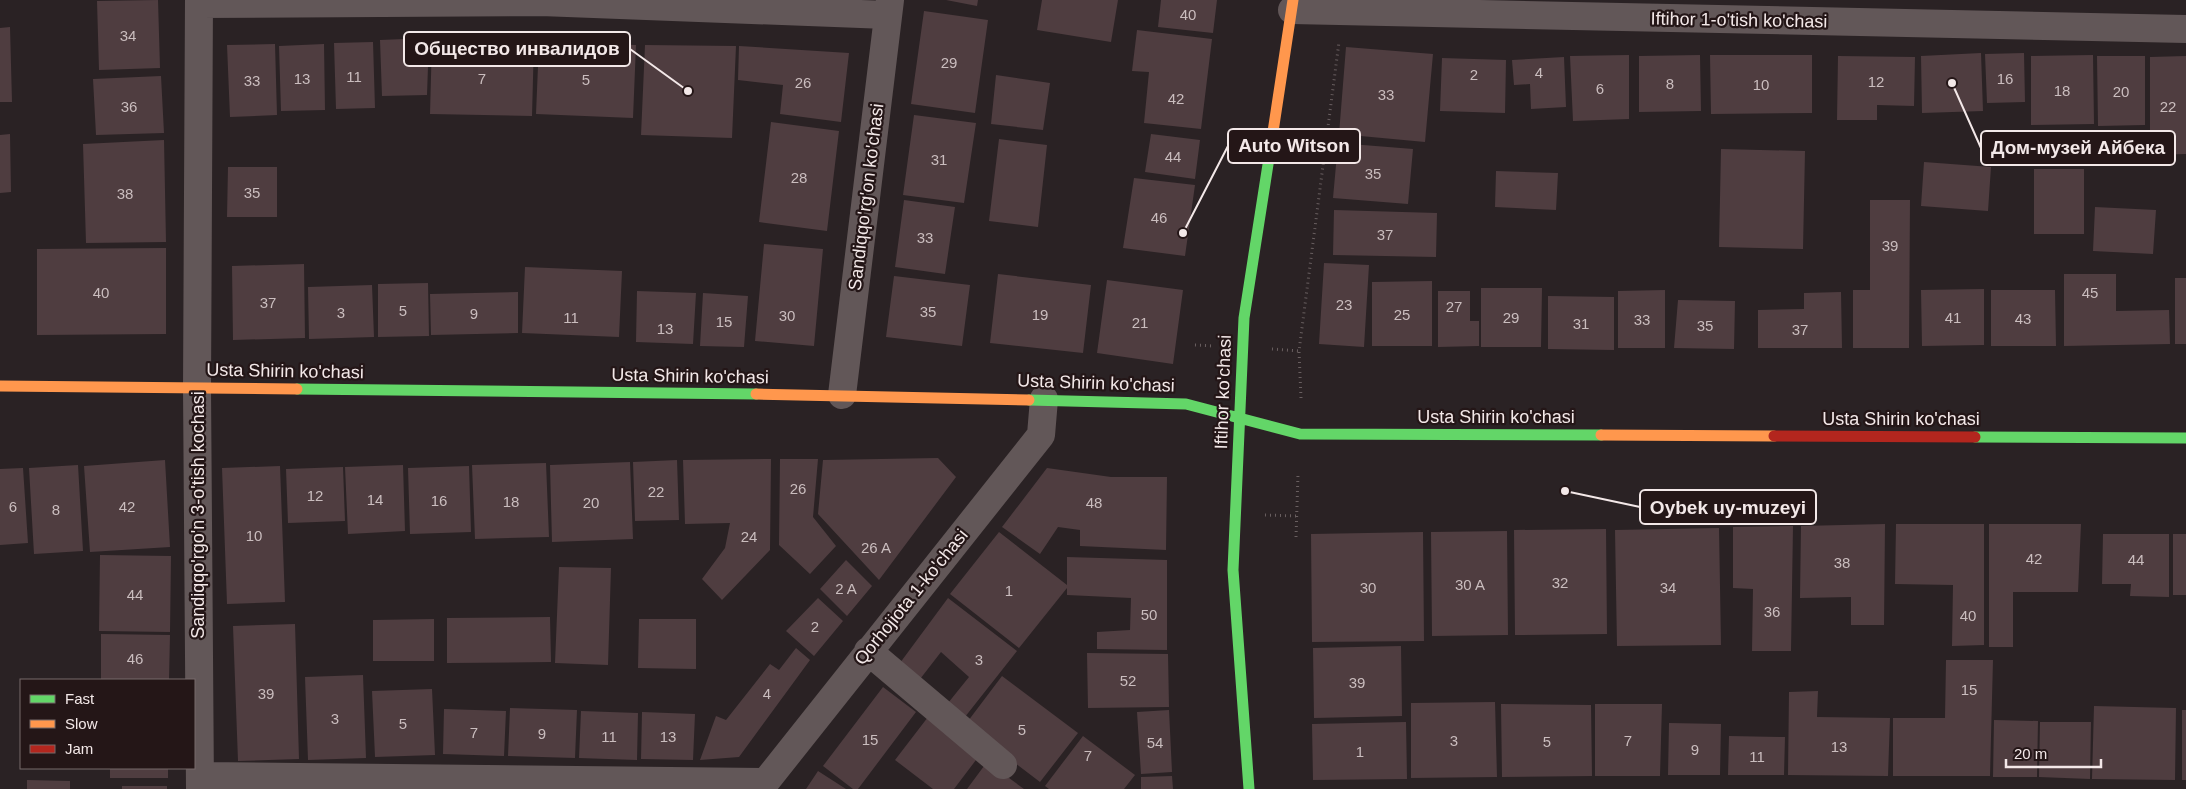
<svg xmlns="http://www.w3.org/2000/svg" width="2186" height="789" viewBox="0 0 2186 789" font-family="Arial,sans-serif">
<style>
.building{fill:#4f3d40}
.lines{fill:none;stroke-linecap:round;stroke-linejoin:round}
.path{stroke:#695f60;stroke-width:3;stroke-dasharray:1 4;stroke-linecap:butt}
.street{stroke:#625758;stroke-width:28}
.fast{stroke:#63d668;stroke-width:11}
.slow{stroke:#ff974d;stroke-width:11}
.jam{stroke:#b3261e;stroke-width:11}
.labels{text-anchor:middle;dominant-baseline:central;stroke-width:4.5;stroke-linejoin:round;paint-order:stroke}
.number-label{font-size:15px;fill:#cabdbe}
.street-label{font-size:18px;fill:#f3e8e8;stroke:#241617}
.leader{fill:none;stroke:#f3e8e8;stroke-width:2}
.callout-dot{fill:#f3e8e8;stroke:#241617;stroke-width:2}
.callout{fill:#241617;stroke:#f3e8e8;stroke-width:2}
.callout-label{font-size:19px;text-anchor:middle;font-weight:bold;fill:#f3e8e8}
</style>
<rect width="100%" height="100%" fill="#2a2224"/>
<path class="building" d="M158,0L160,68L99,70L97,1Z
M946,0H978L977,6Z
M1042,0H1118L1111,42L1037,30Z
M1161,0H1217L1213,33L1158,27Z
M924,11L988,20L975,113L911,104Z
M10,27L12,102H0V28Z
M1137,30L1212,39L1201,129L1144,123L1149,72L1132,71Z
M429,38L427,95L382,96L380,40Z
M432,39L534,41L532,116L430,114Z
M373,42L375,108L336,109L334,43Z
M539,42L636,45L633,118L536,114Z
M275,44L277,115L230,117L227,45Z
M324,44L325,110L281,111L279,46Z
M645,45L736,46L732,138L641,135Z
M739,46L849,53L841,122L780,114L783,85L738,80Z
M1346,47L1433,54L1425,142L1339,134Z
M1981,53L1983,111L1922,113L1921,56Z
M2024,53L2025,102L1987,103L1985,54Z
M1629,55V119L1573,121L1570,56Z
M1700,55L1701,111L1639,112V56Z
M1710,55H1812V113L1711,114Z
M2093,55L2094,124L2031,125V56Z
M1838,56L1915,57L1914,106L1877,105V120H1837Z
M2097,56H2145V125L2098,126Z
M2186,56V154L2150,155V57Z
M1564,57L1566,107L1531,109L1530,84L1514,85L1512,60Z
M1442,58L1506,60L1505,113L1440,111Z
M996,75L1050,83L1043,130L991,124Z
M161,76L164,133L96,135L93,79Z
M914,115L976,123L964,203L903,195Z
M771,122L839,131L827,231L759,222Z
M10,134L11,192L0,193V135Z
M1151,134L1200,140L1195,179L1145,172Z
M999,139L1047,145L1038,227L989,221Z
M164,140L166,242L86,243L83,144Z
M1338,143L1413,149L1408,204L1333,198Z
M1721,149L1805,151L1803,249L1719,247Z
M1924,162L1991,167L1988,211L1921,206Z
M228,167H277V217H227Z
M2034,169H2084V234H2034Z
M1496,171L1558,173L1556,210L1495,207Z
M1134,178L1195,185L1185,256L1123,248Z
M904,200L955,207L945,274L895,267Z
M1870,200H1910L1909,348H1853V290H1870Z
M2095,207L2156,210L2153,254L2093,251Z
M1334,210L1437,213L1436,257L1333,255Z
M764,244L823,249L814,346L755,341Z
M166,248V334L37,335V249Z
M1324,263L1369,265L1364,347L1319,344Z
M304,264L305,338L233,340L232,266Z
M525,267L622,271L619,337L522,333Z
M998,274L1091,285L1083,353L990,343Z
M2064,274H2116V311L2169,310L2170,344L2064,346Z
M894,276L970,285L962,346L886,337Z
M2175,278H2186V344H2175Z
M1107,280L1183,290L1173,364L1097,353Z
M1432,281V346H1372V282Z
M428,283L429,336L378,337V284Z
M372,285L374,337L309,339L308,287Z
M1481,288H1542L1541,347H1481Z
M1984,289V345L1922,346L1921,290Z
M1665,290V348H1618V291Z
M1991,290H2055L2056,346H1991Z
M637,291L696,293L693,344L636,342Z
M1438,291H1470V321H1479V346L1438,347Z
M518,292V333L431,335L430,294Z
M1841,292L1842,348H1758V310L1804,309V293Z
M703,293L748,296L744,347L700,346Z
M1548,296L1614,297V350L1548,349Z
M1678,300L1735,301L1734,349L1674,348Z
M938,458L956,477L879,580L818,514L823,460Z
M771,459L770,550L722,600L702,579L725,548L730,523L685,524L683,460Z
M780,459H818L813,517L836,546L810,574L779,545Z
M165,460L170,547L90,552L84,466Z
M677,460L679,520L635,521L633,462Z
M630,462L633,539L552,542L550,465Z
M546,463L549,537L475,539L472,465Z
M78,465L83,551L34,554L29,468Z
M403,465L405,531L348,534L345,467Z
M280,466L285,602L227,604L222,468Z
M469,466L471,532L410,534L408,468Z
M343,467L345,521L288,523L286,469Z
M23,468L28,543L0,545V469Z
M1047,468L1111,477H1167L1166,550L1080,546V530L1058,527L1040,554L1002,527Z
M1885,524L1884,625H1851V597L1800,598L1801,526Z
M1896,524H1984V645L1952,646L1953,585L1895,584Z
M1989,524H2081L2078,592H2013V647H1989Z
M1793,526L1791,651H1752L1753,589L1733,588V527Z
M1719,528L1721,645L1617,646L1615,530Z
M1606,529L1607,634L1515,635L1514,530Z
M1507,531L1508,635L1432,636L1431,532Z
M999,532L1067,585V557L1167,560V650L1097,649V632L1130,630L1131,598L1067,595V588L1019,648L950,594Z
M1423,532L1424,641L1312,642L1311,534Z
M2103,534H2169V597L2130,596L2131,584H2102Z
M2173,534H2186V595H2173Z
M100,555L171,556L170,632L99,631Z
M846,560L872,586L847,616L820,589Z
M559,567L611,568L608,665L555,663Z
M818,598L843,621L814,656L786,631Z
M948,598L1017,651L961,722L944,708L969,677L941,652L917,683L897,667Z
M550,617L551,662L447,663V618Z
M434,619V661H373V620Z
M639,619H696V669L638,668Z
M295,624L299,759L238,761L233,626Z
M101,634L170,635L169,680H101Z
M1401,646L1402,716L1314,718L1313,648Z
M796,648L810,660L739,757L700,760L716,716L726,720L770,664L779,670Z
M1087,653L1168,654L1169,707L1088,708Z
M1946,660H1993L1990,776H1893V718H1945Z
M363,675L366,758L308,760L305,677Z
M1002,676L1078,733L1040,782L965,725Z
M883,687L916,712L858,789H853L823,766Z
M432,689L435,755L375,757L372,691Z
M1818,691L1817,717L1890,718L1888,776L1788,775L1789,692Z
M1495,702L1497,777L1411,778V703Z
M1501,704L1591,705L1592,776L1502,777Z
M1595,704H1662L1660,776H1595Z
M2094,706L2176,708L2175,780L2092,779Z
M510,708L577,710L575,758L508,756Z
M444,709L506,711L504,756L443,754Z
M1169,710L1172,772L1141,774L1137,712Z
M2182,710H2186V780H2182Z
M581,711L638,713L637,760L579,758Z
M642,712L695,714L693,760L641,759Z
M928,717L979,756L954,789H933L895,760Z
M1994,720L2038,721L2037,777H1993Z
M1406,722L1407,779L1313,780L1312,724Z
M2040,722H2091L2090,779L2039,777Z
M1669,723L1721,724L1720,775H1668Z
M1083,736L1135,775L1124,789H1049L1045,786Z
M1729,736L1785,737L1784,775H1728Z
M987,762L1024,789H967Z
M110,768H168V778H110Z
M818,771L846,789H806Z
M1172,776L1173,789H1141V777Z
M27,780L70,781V789H27Z
M122,786H167V789H122Z"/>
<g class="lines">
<path class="path" d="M1195,345L1213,346
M1272,349L1299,351
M1301,398L1299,351L1339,42
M1265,515L1297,516
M1296,537L1298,474"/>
<path class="street" d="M199,0L197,388L200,789
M199,4L541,2L887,15
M1292,10L2186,29
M842,395L890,0
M868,651L1003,765
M200,776L763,782
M760,789L1041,435L1044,399"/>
<path class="fast" d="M297,389L756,394
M1029,400L1186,404L1300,434L1601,435
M1975,437L2186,438
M1249,789L1233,570L1244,318L1269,158"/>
<path class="slow" d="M1269,158L1293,0
M0,386L297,389
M756,394L1029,400
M1601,435L1774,436"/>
<path class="jam" d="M1774,436L1975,437"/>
</g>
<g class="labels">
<g class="number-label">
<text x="1188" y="14">40</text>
<text x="128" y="35">34</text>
<text x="949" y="62">29</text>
<text x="1539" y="72">4</text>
<text x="1474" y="74">2</text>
<text x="354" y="76">11</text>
<text x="302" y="78">13</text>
<text x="482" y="78">7</text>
<text x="2005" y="78">16</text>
<text x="586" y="79">5</text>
<text x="252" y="80">33</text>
<text x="1876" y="81">12</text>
<text x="803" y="82">26</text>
<text x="1670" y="83">8</text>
<text x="1761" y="84">10</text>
<text x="1600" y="88">6</text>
<text x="2062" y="90">18</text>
<text x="2121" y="91">20</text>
<text x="1386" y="94">33</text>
<text x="1176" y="98">42</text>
<text x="129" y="106">36</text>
<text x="2168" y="106">22</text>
<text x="1173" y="156">44</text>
<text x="939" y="159">31</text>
<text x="1373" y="173">35</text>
<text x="799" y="177">28</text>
<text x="252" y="192">35</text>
<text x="125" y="193">38</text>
<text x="1159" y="217">46</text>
<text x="1385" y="234">37</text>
<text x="925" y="237">33</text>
<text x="1890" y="245">39</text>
<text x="101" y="292">40</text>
<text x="2090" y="292">45</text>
<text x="268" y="302">37</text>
<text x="1344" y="304">23</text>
<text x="1454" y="306">27</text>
<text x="403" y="310">5</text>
<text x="928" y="311">35</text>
<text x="341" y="312">3</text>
<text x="474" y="313">9</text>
<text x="1040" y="314">19</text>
<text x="1402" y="314">25</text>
<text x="787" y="315">30</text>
<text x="571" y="317">11</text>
<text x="1511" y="317">29</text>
<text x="1953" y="317">41</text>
<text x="2023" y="318">43</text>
<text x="1642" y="319">33</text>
<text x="724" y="321">15</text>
<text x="1140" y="322">21</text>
<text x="1581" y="323">31</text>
<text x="1705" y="325">35</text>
<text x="665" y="328">13</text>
<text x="1800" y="329">37</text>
<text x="798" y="488">26</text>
<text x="656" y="491">22</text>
<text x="315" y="495">12</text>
<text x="375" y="499">14</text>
<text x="439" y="500">16</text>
<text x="511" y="501">18</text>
<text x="591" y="502">20</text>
<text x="1094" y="502">48</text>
<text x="13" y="506">6</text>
<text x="127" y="506">42</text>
<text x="56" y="509">8</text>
<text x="254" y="535">10</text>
<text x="749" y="536">24</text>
<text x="876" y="547">26 A</text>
<text x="2034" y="558">42</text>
<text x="2136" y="559">44</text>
<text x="1842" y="562">38</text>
<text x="1560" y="582">32</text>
<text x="1470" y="584">30 A</text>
<text x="1368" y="587">30</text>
<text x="1668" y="587">34</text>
<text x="846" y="588">2 A</text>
<text x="1009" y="590">1</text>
<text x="135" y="594">44</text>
<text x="1772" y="611">36</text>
<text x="1149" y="614">50</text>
<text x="1968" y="615">40</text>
<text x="815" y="626">2</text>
<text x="135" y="658">46</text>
<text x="979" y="659">3</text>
<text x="1128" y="680">52</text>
<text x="1357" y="682">39</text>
<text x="1969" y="689">15</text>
<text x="266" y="693">39</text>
<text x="767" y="693">4</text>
<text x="335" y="718">3</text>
<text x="403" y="723">5</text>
<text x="1022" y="729">5</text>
<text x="474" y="732">7</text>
<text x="542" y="733">9</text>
<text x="609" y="736">11</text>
<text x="668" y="736">13</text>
<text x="870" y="739">15</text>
<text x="1454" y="740">3</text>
<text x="1628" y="740">7</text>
<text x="1547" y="741">5</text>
<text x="1155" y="742">54</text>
<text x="1839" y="746">13</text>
<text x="1695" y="749">9</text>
<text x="1360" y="751">1</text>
<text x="1088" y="755">7</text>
<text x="1757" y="756">11</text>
</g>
<g class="street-label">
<text transform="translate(1739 20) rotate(1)">Iftihor 1-o'tish ko'chasi</text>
<text transform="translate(866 197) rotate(-83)">Sandiqqo'rg'on ko'chasi</text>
<text transform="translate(285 371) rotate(1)">Usta Shirin ko'chasi</text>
<text transform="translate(690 376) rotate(1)">Usta Shirin ko'chasi</text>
<text transform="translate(1096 383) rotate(2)">Usta Shirin ko'chasi</text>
<text transform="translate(1223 392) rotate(-88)">Iftihor ko'chasi</text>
<text x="1496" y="417">Usta Shirin ko'chasi</text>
<text x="1901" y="419">Usta Shirin ko'chasi</text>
<text transform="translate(198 515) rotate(-90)">Sandiqqo'rgo'n 3-o'tish kochasi</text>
<text transform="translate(911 597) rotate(-51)">Qorhojiota 1-ko'chasi</text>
</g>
</g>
<path class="leader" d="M688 91L630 49M1183 233L1228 146M1952 83L1981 148M1565 491L1640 507"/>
<g class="callout-dot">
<circle cx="688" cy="91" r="5"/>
<circle cx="1183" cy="233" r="5"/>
<circle cx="1952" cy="83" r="5"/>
<circle cx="1565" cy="491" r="5"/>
</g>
<g class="callout">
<rect x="404" y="32" width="226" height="34" rx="5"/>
<rect x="1228" y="129" width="132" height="34" rx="5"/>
<rect x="1981" y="131" width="194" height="34" rx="5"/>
<rect x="1640" y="490" width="176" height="34" rx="5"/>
</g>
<g class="callout-label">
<text x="517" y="55">Общество инвалидов</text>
<text x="1294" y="152">Auto Witson</text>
<text x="2078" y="154">Дом-музей Айбека</text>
<text x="1728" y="514">Oybek uy-muzeyi</text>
</g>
<rect x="20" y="679" width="175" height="90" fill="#241617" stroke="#776a6b"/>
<rect x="30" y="695" width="25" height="8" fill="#63d668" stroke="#776a6b"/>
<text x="65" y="704" font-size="15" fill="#f3e8e8">Fast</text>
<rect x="30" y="720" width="25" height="8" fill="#ff974d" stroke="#776a6b"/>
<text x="65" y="729" font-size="15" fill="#f3e8e8">Slow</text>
<rect x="30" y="745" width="25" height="8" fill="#b3261e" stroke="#776a6b"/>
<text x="65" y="754" font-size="15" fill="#f3e8e8">Jam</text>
<path d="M2006 759v8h95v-8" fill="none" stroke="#f3e8e8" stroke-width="2.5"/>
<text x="2014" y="759" font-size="15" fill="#f3e8e8" stroke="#241617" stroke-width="4" paint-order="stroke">20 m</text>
</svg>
